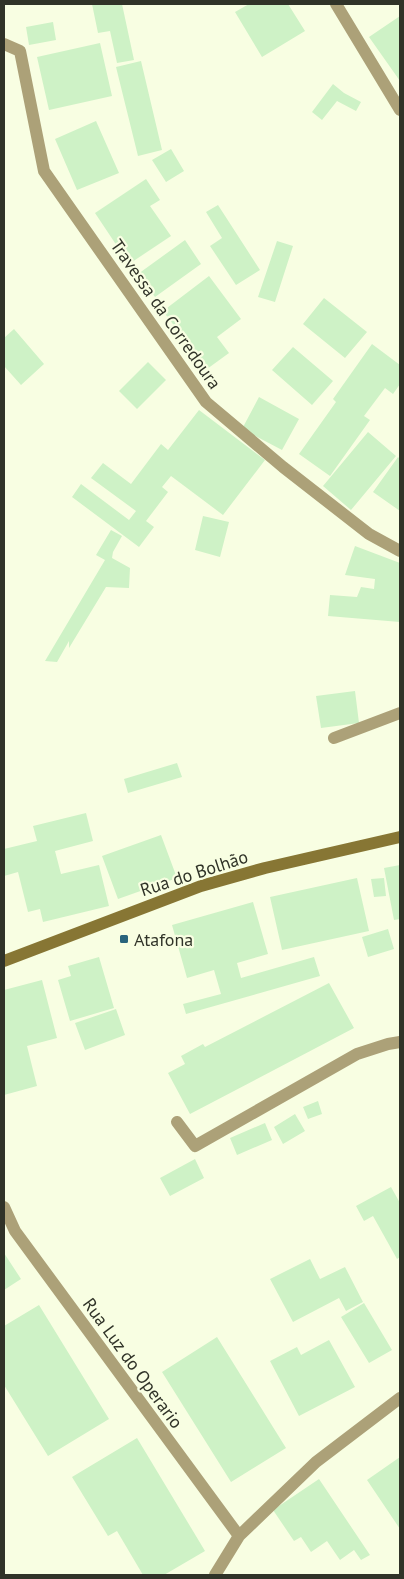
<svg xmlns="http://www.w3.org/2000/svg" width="404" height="1579" viewBox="0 0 404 1579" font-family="'PT Sans',sans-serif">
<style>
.building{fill:#cef2c6}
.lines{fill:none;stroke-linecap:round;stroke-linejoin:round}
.lane{stroke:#aca178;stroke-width:12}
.street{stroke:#aca178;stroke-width:12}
.secondary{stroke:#877634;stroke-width:12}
.poi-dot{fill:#29647c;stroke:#f8fee2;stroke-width:2}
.labels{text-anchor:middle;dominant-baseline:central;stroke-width:4.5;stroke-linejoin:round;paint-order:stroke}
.street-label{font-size:18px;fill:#303328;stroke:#f8fee2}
.poi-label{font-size:18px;fill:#303328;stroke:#f8fee2;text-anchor:start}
</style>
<rect width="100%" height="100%" fill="#f8fee2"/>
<path class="building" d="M92,4H122L134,60L117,63L110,31L98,33Z
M249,4H288L305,31L262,57L235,12Z
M400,16V81L369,37Z
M53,22L56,40L29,45L26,27Z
M100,43L112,96L49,110L37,57Z
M141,61L162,150L138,156L116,67Z
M333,84L344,93L361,102L356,111L337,101L322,120L312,112Z
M96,121L119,173L77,190L55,139Z
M171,149L184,171L166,182L152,160Z
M146,179L160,200L150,206L171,236L129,264L95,213Z
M218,205L260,270L236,285L210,246L222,238L206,212Z
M185,240L201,264L155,297L138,274Z
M277,241L293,246L275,302L258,297Z
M209,276L241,319L217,337L229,353L207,369L163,311Z
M324,298L367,332L345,358L303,324Z
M14,329L44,364L21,385L4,366V338Z
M372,344L400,365V384L393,394L385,388L364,416L370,420L330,476L299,454L336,402L333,399Z
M293,347L333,381L312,405L272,370Z
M148,362L166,380L137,409L119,391Z
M259,397L299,419L282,450L242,429Z
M199,410L265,460L223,515L171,476L162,487L168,492L146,521L154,527L139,547L72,497L81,484L129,520L136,511L91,478L103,463L131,484L161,444L168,450Z
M368,432L396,456L351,510L323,486Z
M398,457L400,459V511L373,492Z
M203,516L229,522L220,557L195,550Z
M111,530L122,536L113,552L112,558L130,568L129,588L106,587L69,648V641L57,662L45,661L105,560L96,555Z
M355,546L400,563V622L328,616L330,595L357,597L361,587L374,589L375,579L345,575Z
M355,691L359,723L321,728L316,696Z
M177,763L182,777L128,793L124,779Z
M86,813L93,841L55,851L61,874L99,865L109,906L43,922L40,909L28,912L18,872L4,876V849L37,841L33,826Z
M161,835L177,878L118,899L102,856Z
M400,865V919L394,920L384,868Z
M357,878L369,931L282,950L270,897Z
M384,878L386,896L374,897L371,879Z
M253,902L268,954L237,963L241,978L314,957L320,976L186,1014L183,1004L221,994L214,970L187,978L172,925Z
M388,929L394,949L368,957L362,937Z
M99,957L114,1008L70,1021L58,980L71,976L68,966Z
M42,980L57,1038L27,1046L37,1086L4,1095V990Z
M329,983L354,1028L190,1114L168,1073L185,1064L181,1056L203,1044L205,1047Z
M116,1009L125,1035L85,1050L75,1023Z
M318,1101L322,1114L308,1119L303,1107Z
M295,1114L305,1131L283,1144L274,1127Z
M265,1123L272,1140L237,1155L230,1138Z
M195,1159L204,1178L170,1196L160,1178Z
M391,1187L400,1203V1257L397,1259L373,1216L364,1221L356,1206Z
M4,1253L21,1279L4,1290Z
M310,1259L320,1279L345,1267L363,1302L346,1311L339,1298L293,1322L270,1279Z
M364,1303L392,1350L369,1363L341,1317Z
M39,1305L109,1419L48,1456L4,1385V1326Z
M217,1337L286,1448L231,1482L162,1372Z
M329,1340L355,1387L299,1416L270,1361L297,1347L301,1355Z
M137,1438L205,1551L164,1575H143L117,1531L108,1536L72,1477Z
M400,1457V1529L367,1480Z
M319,1479L370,1555L361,1560L354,1550L340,1560L327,1541L311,1552L301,1537L294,1541L273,1510Z"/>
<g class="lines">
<path class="lane" d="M334,738L400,713
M177,1122L195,1146L357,1054L388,1044L400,1042"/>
<path class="street" d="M336,4L400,110
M4,44L20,51L44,171L206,402L283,467L369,534L400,551
M4,1207L15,1231L239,1536
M215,1575L239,1536L316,1462L400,1398"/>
<path class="secondary" d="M4,961L201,886L265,868L400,837"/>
</g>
<rect class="poi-dot" x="119" y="934" width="10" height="10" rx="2.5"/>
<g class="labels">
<g class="street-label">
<text transform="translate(166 314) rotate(55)">Travessa da Corredoura</text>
<text transform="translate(194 873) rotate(-18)">Rua do Bolhão</text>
<text transform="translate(133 1363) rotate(54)">Rua Luz do Operario</text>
</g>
<g class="poi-label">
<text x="134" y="939">Atafona</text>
</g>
</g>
<rect width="404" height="1579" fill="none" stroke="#303328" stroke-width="10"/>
</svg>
